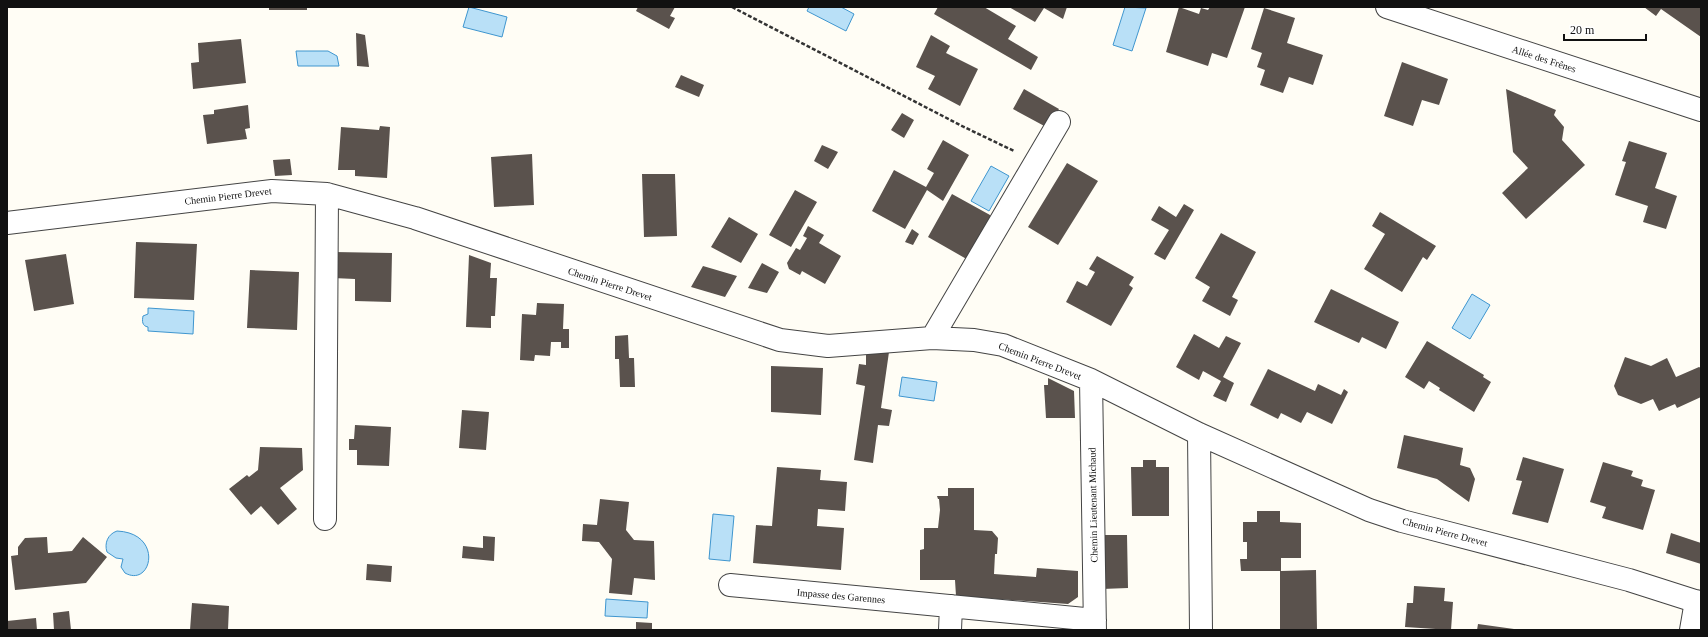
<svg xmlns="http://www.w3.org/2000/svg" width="1708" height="637" viewBox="0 0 1708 637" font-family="'Times New Roman',serif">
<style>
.water{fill:#b9e0f7;stroke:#3f96cf}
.building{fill:#5a524d}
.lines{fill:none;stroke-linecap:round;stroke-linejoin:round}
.minor-casing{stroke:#444;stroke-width:24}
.path{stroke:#333;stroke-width:2.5;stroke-dasharray:4 2;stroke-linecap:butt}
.minor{stroke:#fff;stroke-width:22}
.labels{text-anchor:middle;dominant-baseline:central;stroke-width:4;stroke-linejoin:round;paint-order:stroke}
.street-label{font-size:10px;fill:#111;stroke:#fff}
</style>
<rect width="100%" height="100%" fill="#fffdf5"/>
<path class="water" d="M469,7L507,17L502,37L463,27Z
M809,7H841L854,14L846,31L807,11Z
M1125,7L1146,8L1132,51L1113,45Z
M296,51H328L337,56L339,66H298Z
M991,166L1009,176L989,211L971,201Z
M1472,294L1490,305L1470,339L1452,328Z
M148,308L194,311L193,334L148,331V327C142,326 142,321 143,316L148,314Z
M902,377L937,382L934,401L899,396Z
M713,514L734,516L730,561L709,559Z
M117,531C164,533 152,588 125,573L121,567L123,559L116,558L107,552C104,543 108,534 117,531Z
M606,599L648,602L647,618L605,616Z"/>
<path class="building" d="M269,7H307V10H269Z
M638,7H675L670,16L675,18L669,29L636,11Z
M938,7H984L1016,26L1008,39L1038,57L1031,70L934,14Z
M1009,7H1067L1063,19L1044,8L1035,22Z
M1179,7L1199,14L1201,8L1208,10L1210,7H1245L1227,58L1212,53L1208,66L1166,52Z
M1644,7H1701V37L1661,9L1656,16Z
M1264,8L1295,18L1287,43L1323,55L1313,85L1289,77L1283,93L1260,85L1265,70L1257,67L1262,53L1251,49Z
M356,33L365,35L369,67L357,66Z
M931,35L950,46L946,53L978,69L960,106L928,89L935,76L916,67Z
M241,39L246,83L193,89L191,63L199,62L198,43Z
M1402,62L1448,79L1439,105L1422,100L1413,126L1384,116Z
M681,75L704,85L699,97L675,87Z
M1024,89L1059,109L1048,128L1013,109Z
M1506,89L1556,110L1554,115L1564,127L1562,140L1585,165L1526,219L1502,193L1528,168L1513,152Z
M248,105L250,128L245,129L247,139L207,144L203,115L214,114V110Z
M902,113L914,120L904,138L891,130Z
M380,126L390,127L387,178L355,176V170H338L341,127L379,130Z
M943,140L969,155L943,201L927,190L905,229L872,211L894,170L926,187L934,173L927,169Z
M1629,141L1667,153L1655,188L1677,196L1666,229L1643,222L1648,206L1615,195L1626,162L1622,161Z
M822,145L838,152L828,169L814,161Z
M532,154L534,205L494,207L491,157Z
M290,159L292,175L275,176L273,160Z
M1067,163L1098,181L1058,245L1028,227Z
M642,174H675L677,236L644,237Z
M795,190L817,202L791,247L769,235Z
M952,194L990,215V228L970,261L928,237Z
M1184,204L1194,210L1165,260L1154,254L1169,230L1151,220L1159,206L1176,217Z
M1380,212L1436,246L1427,260L1423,257L1402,292L1364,269L1385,234L1372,226Z
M729,217L758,234L741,263L711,247Z
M808,226L824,235L819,243L841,256L825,284L802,271L800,275L789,269L787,263L796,248L800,250L807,238L803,236Z
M912,229L919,234L913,245L905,242Z
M1221,233L1256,252L1232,297L1238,300L1230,316L1202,301L1210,287L1195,278Z
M136,242L197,244L194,300L134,298Z
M334,252L392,253L391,302L355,301V279L333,278Z
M66,254L74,304L34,311L25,260Z
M469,255L491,263L490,278H497L495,316H491V328L466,327Z
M1097,256L1134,277L1129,285L1133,288L1111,326L1066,302L1077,281L1087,286L1095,272L1089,269Z
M762,263L779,272L767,293L748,288Z
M703,266L737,276L725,297L691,287Z
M250,270L299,272L297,330L247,328Z
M1331,289L1399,322L1386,349L1362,337L1359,343L1314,322Z
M537,303L564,304L563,329H569V348H561V342H551L550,356L535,355L534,361L520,360L522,314L536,315Z
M1194,334L1219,348L1226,336L1241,343L1223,377L1234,383L1226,402L1213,396L1221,381L1203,371L1199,380L1176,367Z
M628,335L629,358H634L635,387H620L619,359H615V336Z
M1427,341L1484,375L1483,377L1491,382L1474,412L1439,390L1440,388L1429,381L1424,389L1405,377Z
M889,352L881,408L892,410L889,426L878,425L873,463L854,460L865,386L856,384L859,364L866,365V354Z
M1625,357L1651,366L1667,358L1676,377L1699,367L1701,368V397L1677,408L1675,404L1659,411L1653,399L1641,404L1618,395L1614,386Z
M771,366L823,368L821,415L771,412Z
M1268,369L1315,391L1318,384L1341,395L1344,389L1348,392L1332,424L1307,412L1301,423L1281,413L1278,419L1250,405Z
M1048,378L1074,391L1075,418H1046L1044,385H1048Z
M462,410L489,412L486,450L459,448Z
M355,425L391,427L389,466L357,465V450H349V439H354Z
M1404,435L1463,448L1460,465L1470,468L1475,479L1469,502L1437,479L1397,468Z
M260,447L302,448L303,470L280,488L297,509L278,525L261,506L251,515L229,489L247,475L249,477L258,470Z
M1523,457L1564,469L1548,523L1512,514L1522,481L1516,480Z
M1143,460H1156V467H1169V516H1132L1131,467H1143Z
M1603,462L1633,471L1631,476L1643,480L1641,486L1655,490L1643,530L1602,518L1606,507L1590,502Z
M777,467L821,470L820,480L847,482L845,511L818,509L817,526L844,528L841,570L753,563L756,525L772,526Z
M948,488H974V530L992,531L998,538L997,554H995L994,574L1036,577L1037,568L1078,571V597L1068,604L956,596L955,580H920V550L924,549V528H938L940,510L939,499H938L937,496H948Z
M600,499L629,502L626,530L634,540L654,541L655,580L634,578L632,595L609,593L612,559L599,542L582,541L583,524L597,525Z
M1257,511H1280V522L1301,523V558H1281V571L1316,570L1317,630H1280V571H1241L1240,559H1247V542H1243V522H1257Z
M1671,533L1701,543V564L1666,553Z
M1101,535H1127L1128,588L1102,589Z
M483,536L495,537L494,561L462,558L463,546L483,548Z
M47,537L48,553L72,551L83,537L107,557L86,583L15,590L11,556L18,555V547L25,538Z
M367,564L392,566L391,582L366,580Z
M1414,586L1445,588L1444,601L1453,602L1451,630L1405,627L1407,603H1413Z
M192,603L229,606L228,630H190Z
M69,611L71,630H54L53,613Z
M36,618L37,630H8L7,621Z
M636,622L652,623V630H636Z
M1478,624L1514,629V630H1477Z"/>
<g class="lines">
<g class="minor-casing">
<path id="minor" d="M1387,7L1701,110
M7,223L272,191L327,194L415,218L780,340L828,346L932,338L974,340L1003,345L1091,380L1199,434L1369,510L1402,521L1629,580L1701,603
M932,338L1059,122
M1091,380L1095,630
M1199,434L1201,630
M325,519L327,194
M730,585L1095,620
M950,630L951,606
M1691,630L1696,601"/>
</g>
<path class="path" d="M732,7L964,127L1014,151"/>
<use href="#minor" class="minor"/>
</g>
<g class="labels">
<g class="street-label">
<text transform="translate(1544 59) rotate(18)">Allée des Frênes</text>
<text transform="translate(228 196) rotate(-7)">Chemin Pierre Drevet</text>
<text transform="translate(610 284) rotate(18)">Chemin Pierre Drevet</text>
<text transform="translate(1040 361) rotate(21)">Chemin Pierre Drevet</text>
<text transform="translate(1093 505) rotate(-91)">Chemin Lieutenant Michaud</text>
<text transform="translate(1445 532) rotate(15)">Chemin Pierre Drevet</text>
<text transform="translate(841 596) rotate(5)">Impasse des Garennes</text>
</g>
</g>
<rect width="1708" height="637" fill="none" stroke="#111111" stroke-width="16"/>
<path d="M1564 34v6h82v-6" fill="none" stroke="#111111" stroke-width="2"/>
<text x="1570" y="34" font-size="12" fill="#111111" stroke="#ffffff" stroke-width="3" paint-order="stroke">20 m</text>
</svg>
